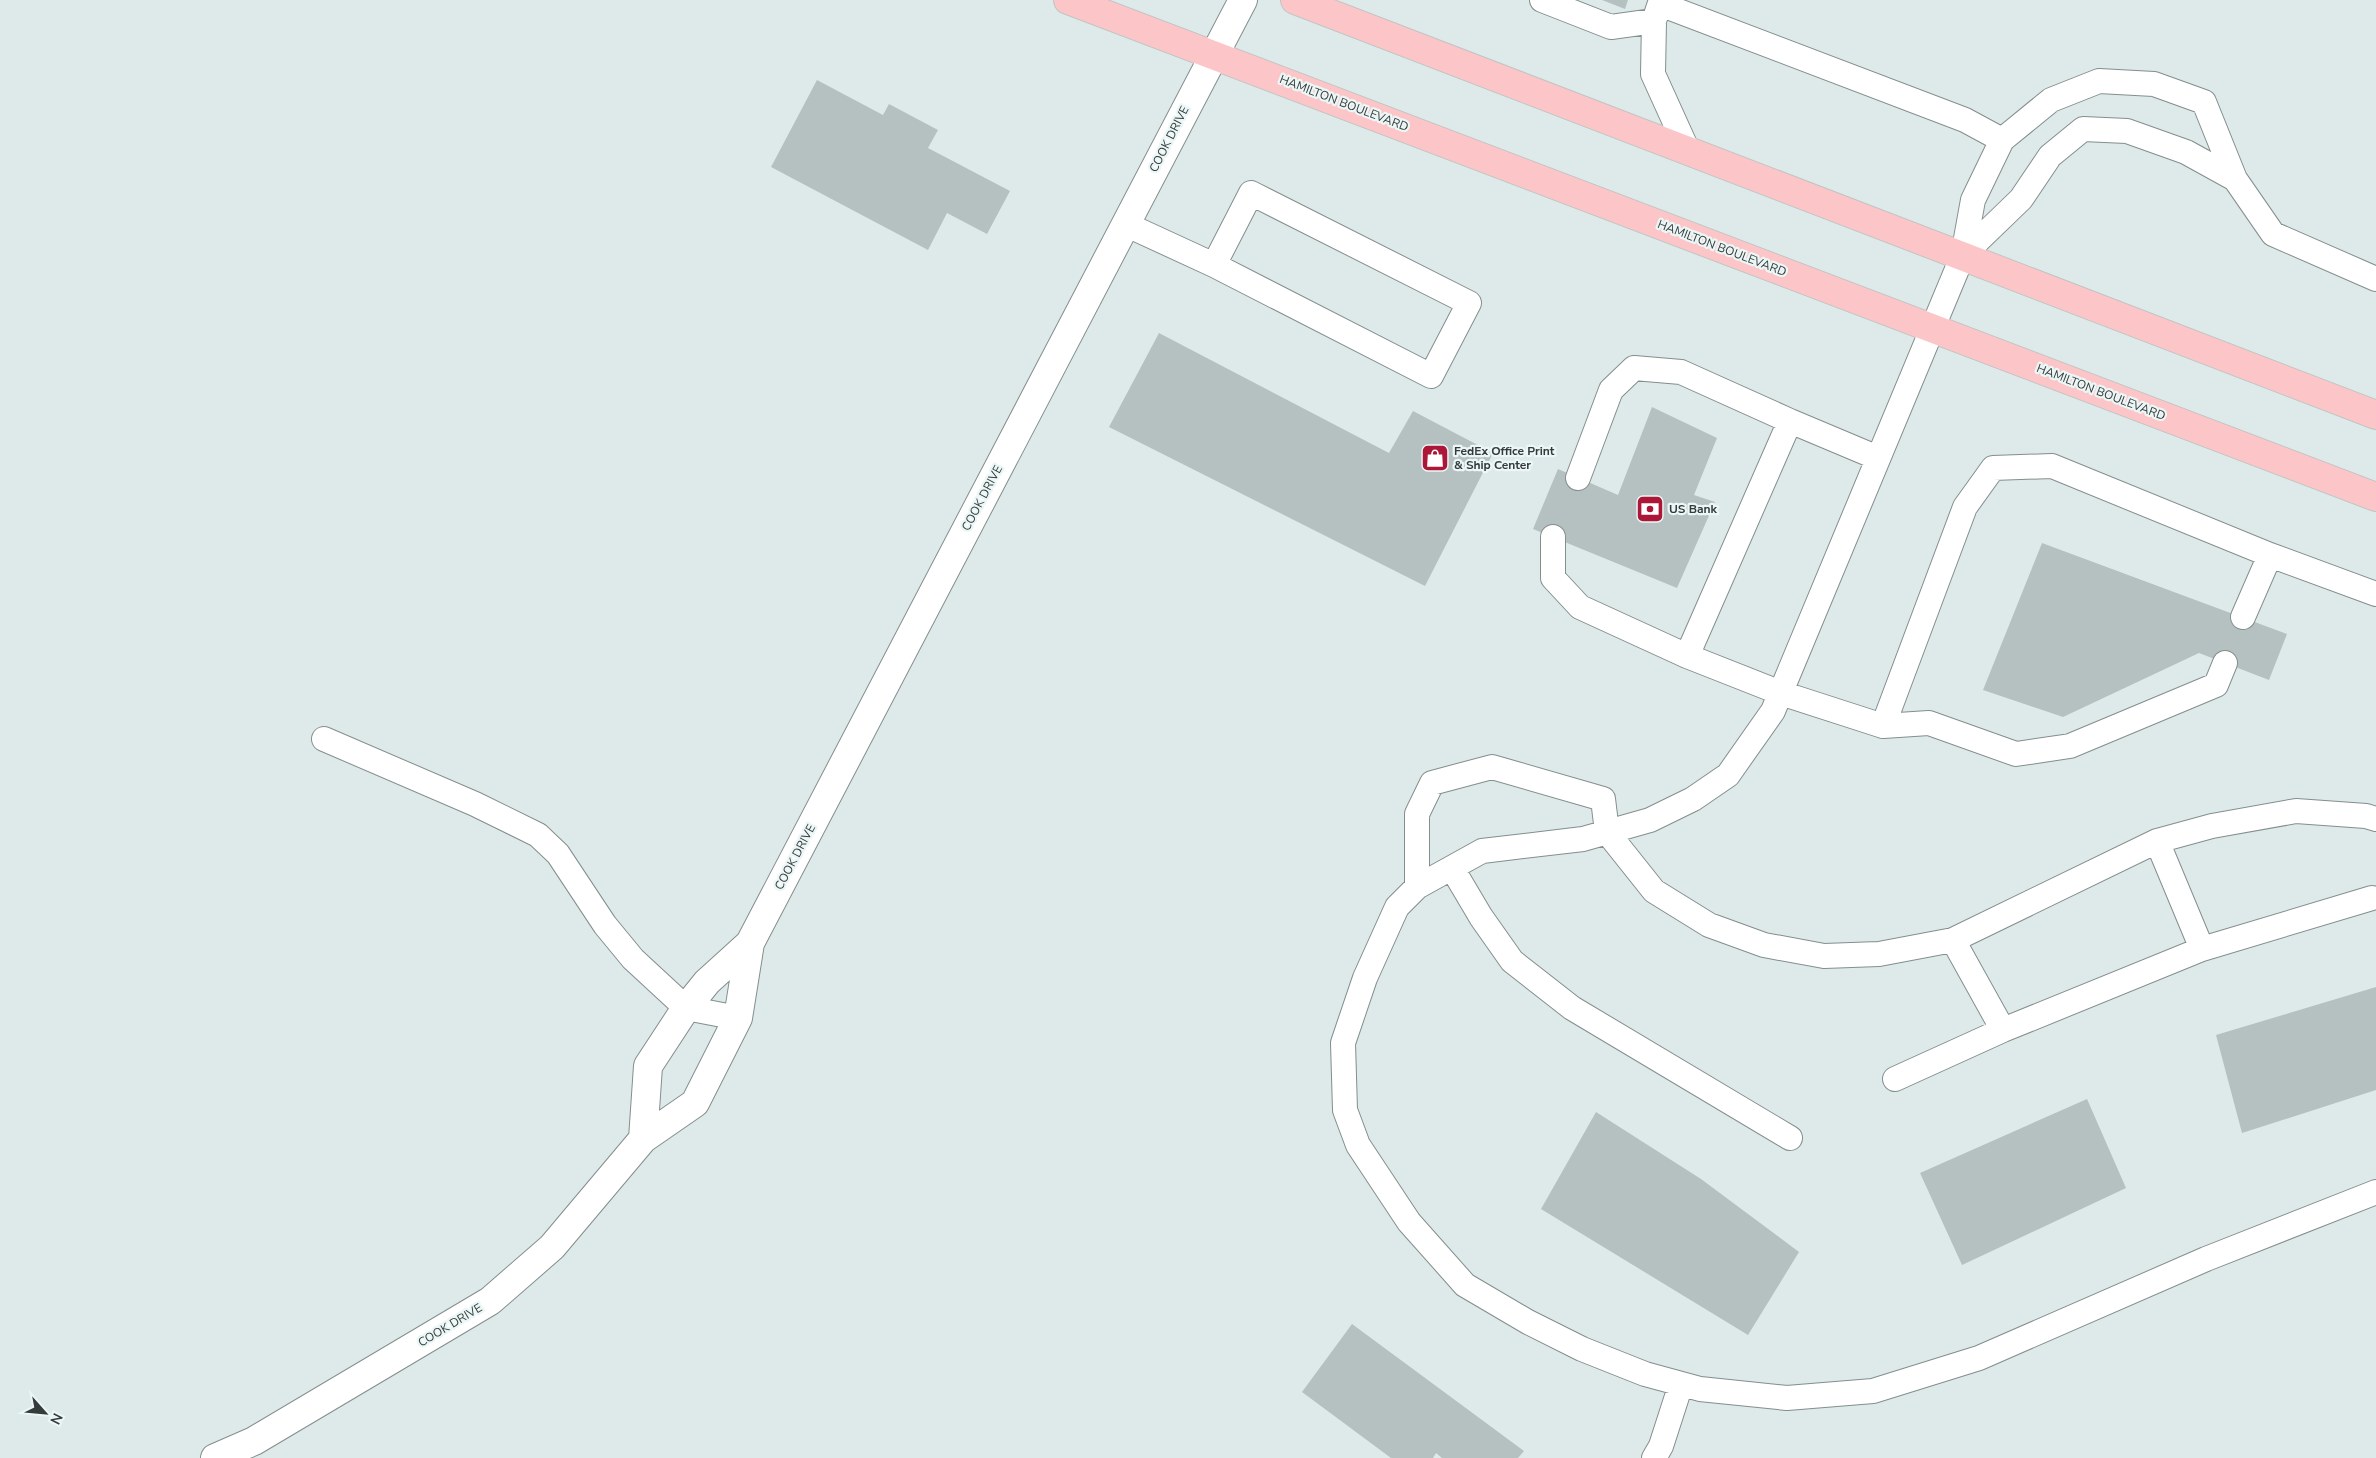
<svg xmlns="http://www.w3.org/2000/svg" width="2376" height="1458" viewBox="0 0 2376 1458" font-family="'Nunito Sans',sans-serif">
<style>
.building{fill:#b5c1c0}
.lines{fill:none;stroke-linecap:round;stroke-linejoin:round}
.service-casing{stroke:#838e8d;stroke-width:26}
.minor-casing{stroke:#838e8d;stroke-width:30}
.primary-casing{stroke:#c2c4c4;stroke-width:30}
.service{stroke:#fff;stroke-width:24}
.minor{stroke:#fff;stroke-width:28}
.primary{stroke:#fcc6c8;stroke-width:28}
.labels{text-anchor:middle;dominant-baseline:central;stroke-width:4.5;stroke-linejoin:round;paint-order:stroke}
.street-label{font-size:12px;fill:#353a3a;stroke:#ebf7f6}
.poi-label{font-size:12px;font-weight:bold;fill:#353a3a;stroke:#ebf7f6;text-anchor:start}
</style>
<rect width="100%" height="100%" fill="#deeae9"/>
<path class="building" d="M1602,0H1628L1625,9Z
M817,80L883,115L889,104L938,130L928,148L1010,191L987,234L947,213L928,250L771,167Z
M1159,333L1389,453L1413,411L1493,453L1425,586L1109,427Z
M1652,407L1717,438L1694,495L1715,502L1677,588L1533,529L1558,469L1618,495Z
M2042,543L2287,634L2269,680L2199,653L2063,717L1983,690Z
M2376,987V1090L2242,1133L2216,1035Z
M2087,1099L2126,1188L1962,1265L1920,1173Z
M1596,1112L1701,1179L1799,1252L1748,1335L1541,1209Z
M1352,1324L1524,1451L1518,1458H1442L1436,1453L1433,1458H1391L1302,1392Z"/>
<g class="lines">
<g class="service-casing">
<path id="service" d="M1542,0L1611,27L1654,21L1661,0
M1660,4L1965,120L2002,140
M1654,21L1653,74L1687,149
M1125,224L1214,265L1431,376L1469,303L1251,193L1214,265
M1963,255L2021,199L2050,156L2083,129L2127,131L2186,152L2235,179
M2376,279L2273,234L2235,179L2204,102L2154,84L2099,81L2051,100L2002,140L1973,200L1963,255L1773,711L1728,775L1693,799L1650,820L1583,839L1482,851L1417,887L1397,907L1365,978L1343,1043L1345,1110L1358,1145L1409,1222L1465,1285L1528,1322L1582,1349L1645,1374L1700,1389L1787,1398L1873,1391L1979,1358L2206,1259L2376,1192
M1878,458L1790,421L1687,656L1781,693L1883,726L1965,507L1993,468L2052,466L2270,555L2376,594
M1578,478L1611,390L1634,368L1681,372L1790,421
M1553,537V578L1580,607L1687,656
M2243,617L2270,555
M1883,726L1929,723L2016,754L2070,746L2216,685L2225,663
M324,739L475,804L538,835L558,854L605,925L633,959L686,1008L738,1018
M2157,841L2202,949
M1452,868L1481,917L1512,961L1572,1008L1790,1138
M1417,887V814L1432,783L1492,767L1603,799L1607,832L1654,891L1709,925L1764,945L1824,956L1879,954L1953,940L2157,841L2212,826L2296,811L2366,816L2376,819
M1953,940L2003,1030
M1895,1079L2003,1030L2202,949L2372,898
M1654,1458L1661,1446L1681,1384"/>
</g>
<g class="minor-casing">
<path id="minor" d="M643,1139L648,1066L686,1008L707,982L750,943
M215,1458L254,1441L490,1301L552,1247L643,1139L695,1103L738,1018L750,943L1243,0"/>
</g>
<g class="primary-casing">
<path id="primary" d="M1068,0L2376,497
M1295,0L2376,415"/>
</g>
<use href="#service" class="service"/>
<use href="#minor" class="minor"/>
<use href="#primary" class="primary"/>
</g>
<defs>
<g id="shop-square" transform="scale(1.4375)"><rect x="-9" y="-9" width="18" height="18" rx="4" fill="#ac1738" stroke="#ebf7f6"/><path d="M-5-2.5h2.3a2.7 3.5 0 0 1 5.4 0H5L5.5 6h-11ZM-1.5-2.5h3a1.5 2.3 0 0 0-3 0Z" fill="#fff"/></g>
<g id="bank-square" transform="scale(1.4375)"><rect x="-9" y="-9" width="18" height="18" rx="4" fill="#ac1738" stroke="#ebf7f6"/><path d="M-6-4H6V4H-6ZM0-2.3a2.3 2.3 0 1 0 0 4.6a2.3 2.3 0 1 0 0-4.6Z" fill="#fff"/></g>
</defs>
<g fill-rule="evenodd">
<use href="#shop-square" x="1435" y="458"/>
<use href="#bank-square" x="1650" y="509"/>
</g>
<g class="labels">
<g class="street-label">
<text transform="translate(1344 103) rotate(21)">HAMILTON BOULEVARD</text>
<text transform="translate(1169 139) rotate(-63)">COOK DRIVE</text>
<text transform="translate(1722 248) rotate(21)">HAMILTON BOULEVARD</text>
<text transform="translate(2101 392) rotate(21)">HAMILTON BOULEVARD</text>
<text transform="translate(982 498) rotate(-62)">COOK DRIVE</text>
<text transform="translate(795 857) rotate(-62)">COOK DRIVE</text>
<text transform="translate(450 1325) rotate(-31)">COOK DRIVE</text>
</g>
<g class="poi-label">
<text x="1454" y="451">FedEx Office Print<tspan x="1454" dy="14">&amp; Ship Center</tspan></text>
<text x="1669" y="509">US Bank</text>
</g>
</g>
<g transform="translate(45 1413) rotate(117)" stroke="#ebf7f6" stroke-width="4" paint-order="stroke">
<path d="M0-4L9 19L0 12L-9 19Z" fill="#353a3a"/>
<text y="-8" font-size="14" font-weight="bold" text-anchor="middle" fill="#353a3a">N</text>
</g>
</svg>
